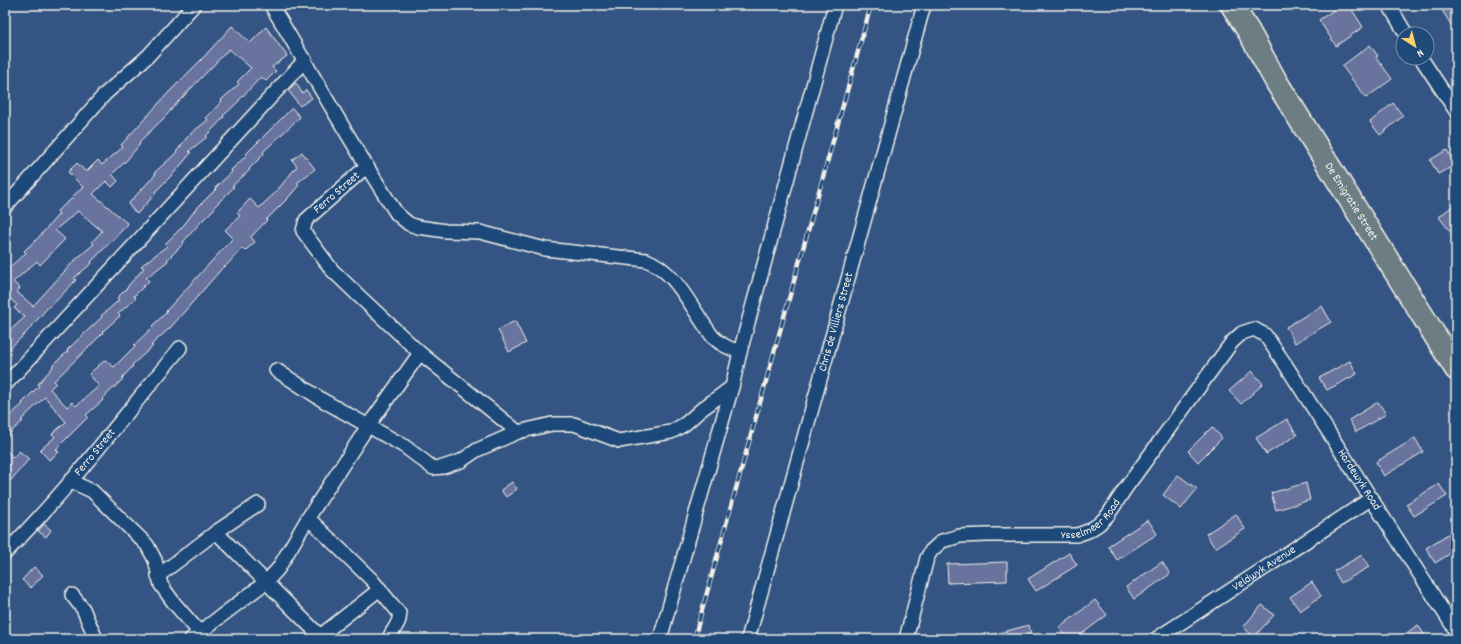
<svg xmlns="http://www.w3.org/2000/svg" width="1461" height="644" viewBox="0 0 1461 644" font-family="Dekko,sans-serif">
<style>
.building{fill:#68739e;stroke:#f4f1e8;fill-rule:evenodd}
.lines{fill:none;stroke-linecap:round;stroke-linejoin:round}
.street-casing{stroke:#f4f1e8;stroke-width:16}
.highway-casing{stroke:#f4f1e8;stroke-width:25}
.street{stroke:#1f4a7a;stroke-width:13}
.highway{stroke:#6c7e84;stroke-width:22}
.rail-casing{stroke:#f4f1e8;stroke-width:4.5}
.rail{stroke:#1f4a7a;stroke-width:3;stroke-dasharray:9;stroke-linecap:butt}
.labels{text-anchor:middle;dominant-baseline:central;stroke-width:4;stroke-linejoin:round;paint-order:stroke}
.street-label{font-size:12px;fill:#f4f1e8;stroke:#1f4a7a}
</style>
<rect width="100%" height="100%" fill="#345584"/>
<filter id="ink" filterUnits="userSpaceOnUse"><feTurbulence type="fractalNoise" baseFrequency=".025" numOctaves="2"/><feDisplacementMap in="SourceGraphic" scale="8" xChannelSelector="R" yChannelSelector="G"/><feConvolveMatrix kernelMatrix="1 2 1 2 8 2 1 2 1" color-interpolation-filters="sRGB"/></filter>
<g filter="url(#ink)">
<path class="building" d="M1341,5H1349L1363,27L1336,46L1319,20Z
M1439,5H1456V33Z
M232,26L250,43L266,27L287,56L272,67L276,71L266,81L261,77L239,100V101L223,116L224,117L206,136L207,137L189,151L191,153L174,173L155,192L156,193L137,214L128,204L156,174L154,173L174,155L189,135L208,120L206,118L222,101L221,100L239,84L237,82L251,68L229,49L177,103L164,118L139,142L140,144L126,161L112,174L118,181L112,187L106,181L93,194L128,224L91,262L92,263L74,278L76,280L50,307L49,306L26,333L5,353V335L25,317L14,308L17,305L5,294V271L26,253L24,251L38,238L59,214L57,211L74,197L73,196L83,187L68,172L77,163L86,172L98,160L102,165L123,147L121,145L169,92L201,60ZM78,211L102,231L92,242L94,244L74,261L33,306L17,292L20,288L13,282L37,261L40,265L65,239L55,230Z
M1370,45L1378,56L1376,57L1392,79L1366,98L1342,66Z
M296,83L302,93L306,90L312,98L300,106L288,90Z
M1393,103L1403,116L1380,135L1370,122Z
M292,108L300,117L263,152L264,154L249,169L250,170L232,186L234,187L214,207L215,208L200,223L183,242L184,243L167,260L168,261L146,278L149,281L134,296L136,298L118,314L120,316L102,332L103,333L54,381L56,383L50,389L67,407L72,402L76,406L99,386L89,374L105,360L114,367L135,346L134,345L153,327L152,326L167,312L166,311L233,238L225,230L240,216L237,213L250,199L259,208L275,193L297,166L292,160L302,152L315,169L297,183L299,185L288,198L266,220H267L251,237L255,242L245,251L242,248L225,267L224,266L171,327L151,345L153,346L132,365L133,366L122,378L123,379L102,399L103,400L86,415L88,417L56,449L59,452L49,460L40,450L55,437L52,434L66,422L45,397L21,420L23,421L13,430L5,440V420L23,404L22,403L39,386L38,384L53,367L52,366L68,351L67,350L102,317L101,316L119,300L117,298L128,287V286L144,268L141,266L167,246L165,244L183,226L196,209L216,189L215,188L232,172L231,170L247,155L246,154Z
M1447,150L1455,165L1438,174L1430,160Z
M1456,203V239L1439,217Z
M1322,306L1331,322L1295,343L1286,327Z
M515,321L526,343L509,352L498,330Z
M1350,361L1357,374L1327,390L1319,378Z
M1252,371L1263,384L1241,404L1229,391Z
M1378,402L1386,414L1356,432L1349,420Z
M1287,419L1297,435L1266,454L1256,438Z
M1212,427L1222,438L1198,462L1188,451Z
M1415,438L1423,452L1384,476L1376,462Z
M5,448L13,458L19,451L29,459L5,487Z
M1178,475L1197,489L1181,509L1163,495Z
M512,482L517,489L506,497L501,490Z
M1306,483L1310,500L1276,510L1271,493Z
M1439,484L1447,496L1414,516L1406,504Z
M1236,514L1245,529L1215,548L1206,534Z
M1148,520L1157,534L1117,560L1108,546Z
M44,524L51,530L46,537L38,531Z
M1456,529V550L1435,563L1426,548Z
M1069,553L1077,565L1036,591L1028,579Z
M1362,555L1369,567L1341,583L1334,571Z
M1007,562V581L948,583L947,564Z
M1162,562L1170,574L1134,599L1126,587Z
M34,567L43,575L31,588L22,580Z
M1312,582L1321,596L1300,611L1290,597Z
M1095,600L1107,615L1075,639H1068L1059,628Z
M1262,605L1274,615L1254,637L1243,627Z
M1029,625L1032,639H988V636Z
M1418,625L1427,639H1398Z"/>
<g class="lines">
<g class="street-casing">
<g id="street">
<path d="M271,5C313,74 352,146 397,214L409,224L418,227L446,231L480,232L545,249L646,260C677,271 693,312 713,337C721,345 729,348 740,352"/>
<path d="M1389,5L1406,34"/>
<path d="M1421,58L1456,111"/>
<path d="M367,166L306,220L303,231L332,270L359,296L420,353L518,432"/>
<path d="M5,207L105,94L148,56L194,5"/>
<path d="M276,370L324,401L404,446L433,468L443,467L461,461L477,450L518,432L552,424H574L619,441L671,432L685,424L702,409L732,387"/>
<path d="M5,385L305,60"/>
<path d="M70,481L92,491L147,545L155,560L161,585L174,603L200,633L203,639"/>
<path d="M308,518L372,580L399,613C402,622 391,631 389,639"/>
<path d="M216,532L320,636"/>
<path id="s1" d="M5,553C68,490 123,417 180,348"/>
<path d="M158,576L216,532L258,504"/>
<path d="M72,595L83,609L96,639"/>
<path d="M191,639L266,582L278,569L308,518L368,426L420,353"/>
<path d="M316,639L380,589"/>
<path d="M660,639L732,387L740,352L835,5"/>
<path id="s2" d="M748,639L924,5"/>
<path id="s3" d="M906,639L927,558L931,551L942,541L960,536L987,535H1077L1088,531L1099,524L1108,515L1125,489L1232,342L1242,333L1254,329L1265,335L1285,364L1456,631"/>
<path id="s4" d="M1156,639L1372,498"/>
</g>
</g>
<g class="highway-casing">
<g id="highway">
<path id="s5" d="M1232,5L1249,32L1277,83L1456,369"/>
</g>
</g>
<use href="#street" class="street"/>
<use href="#highway" class="highway"/>
<g class="rail-casing">
<path id="rail" d="M694,639L871,5"/>
</g>
<use href="#rail" class="rail"/>
</g>
</g>
<g class="labels">
<g class="street-label">
<text transform="translate(337 193) rotate(-41)">Ferro Street</text>
<text stroke="none"><textPath href="#s5" startOffset="230">De Emigratie Street</textPath></text>
<text stroke="none"><textPath href="#s2" startOffset="329">Chris de Villiers Street</textPath></text>
<text stroke="none"><textPath href="#s1" startOffset="135">Ferro Street</textPath></text>
<text stroke="none"><textPath href="#s3" startOffset="704">Hardewyk Road</textPath></text>
<text stroke="none"><textPath href="#s3" startOffset="262">Ysselmeer Road</textPath></text>
<text stroke="none"><textPath href="#s4" startOffset="129">Veldwyk Avenue</textPath></text>
</g>
</g>
<rect width="1461" height="644" fill="none" stroke="#1f4a7a" stroke-width="20"/>
<rect x="10" y="10" width="1441" height="624" fill="none" stroke="#f4f1e8" stroke-width="1.5" filter="url(#ink)"/>
<g transform="translate(1415 46) rotate(144)"><circle r="19" fill="#1f4a7a" stroke="#748da6"/>
<path d="M0-3L7 15L0 10L-7 15Z" fill="#ffd166"/>
<text y="-6" font-size="11" font-weight="bold" text-anchor="middle" fill="#f4f1e8">N</text>
</g>
</svg>
